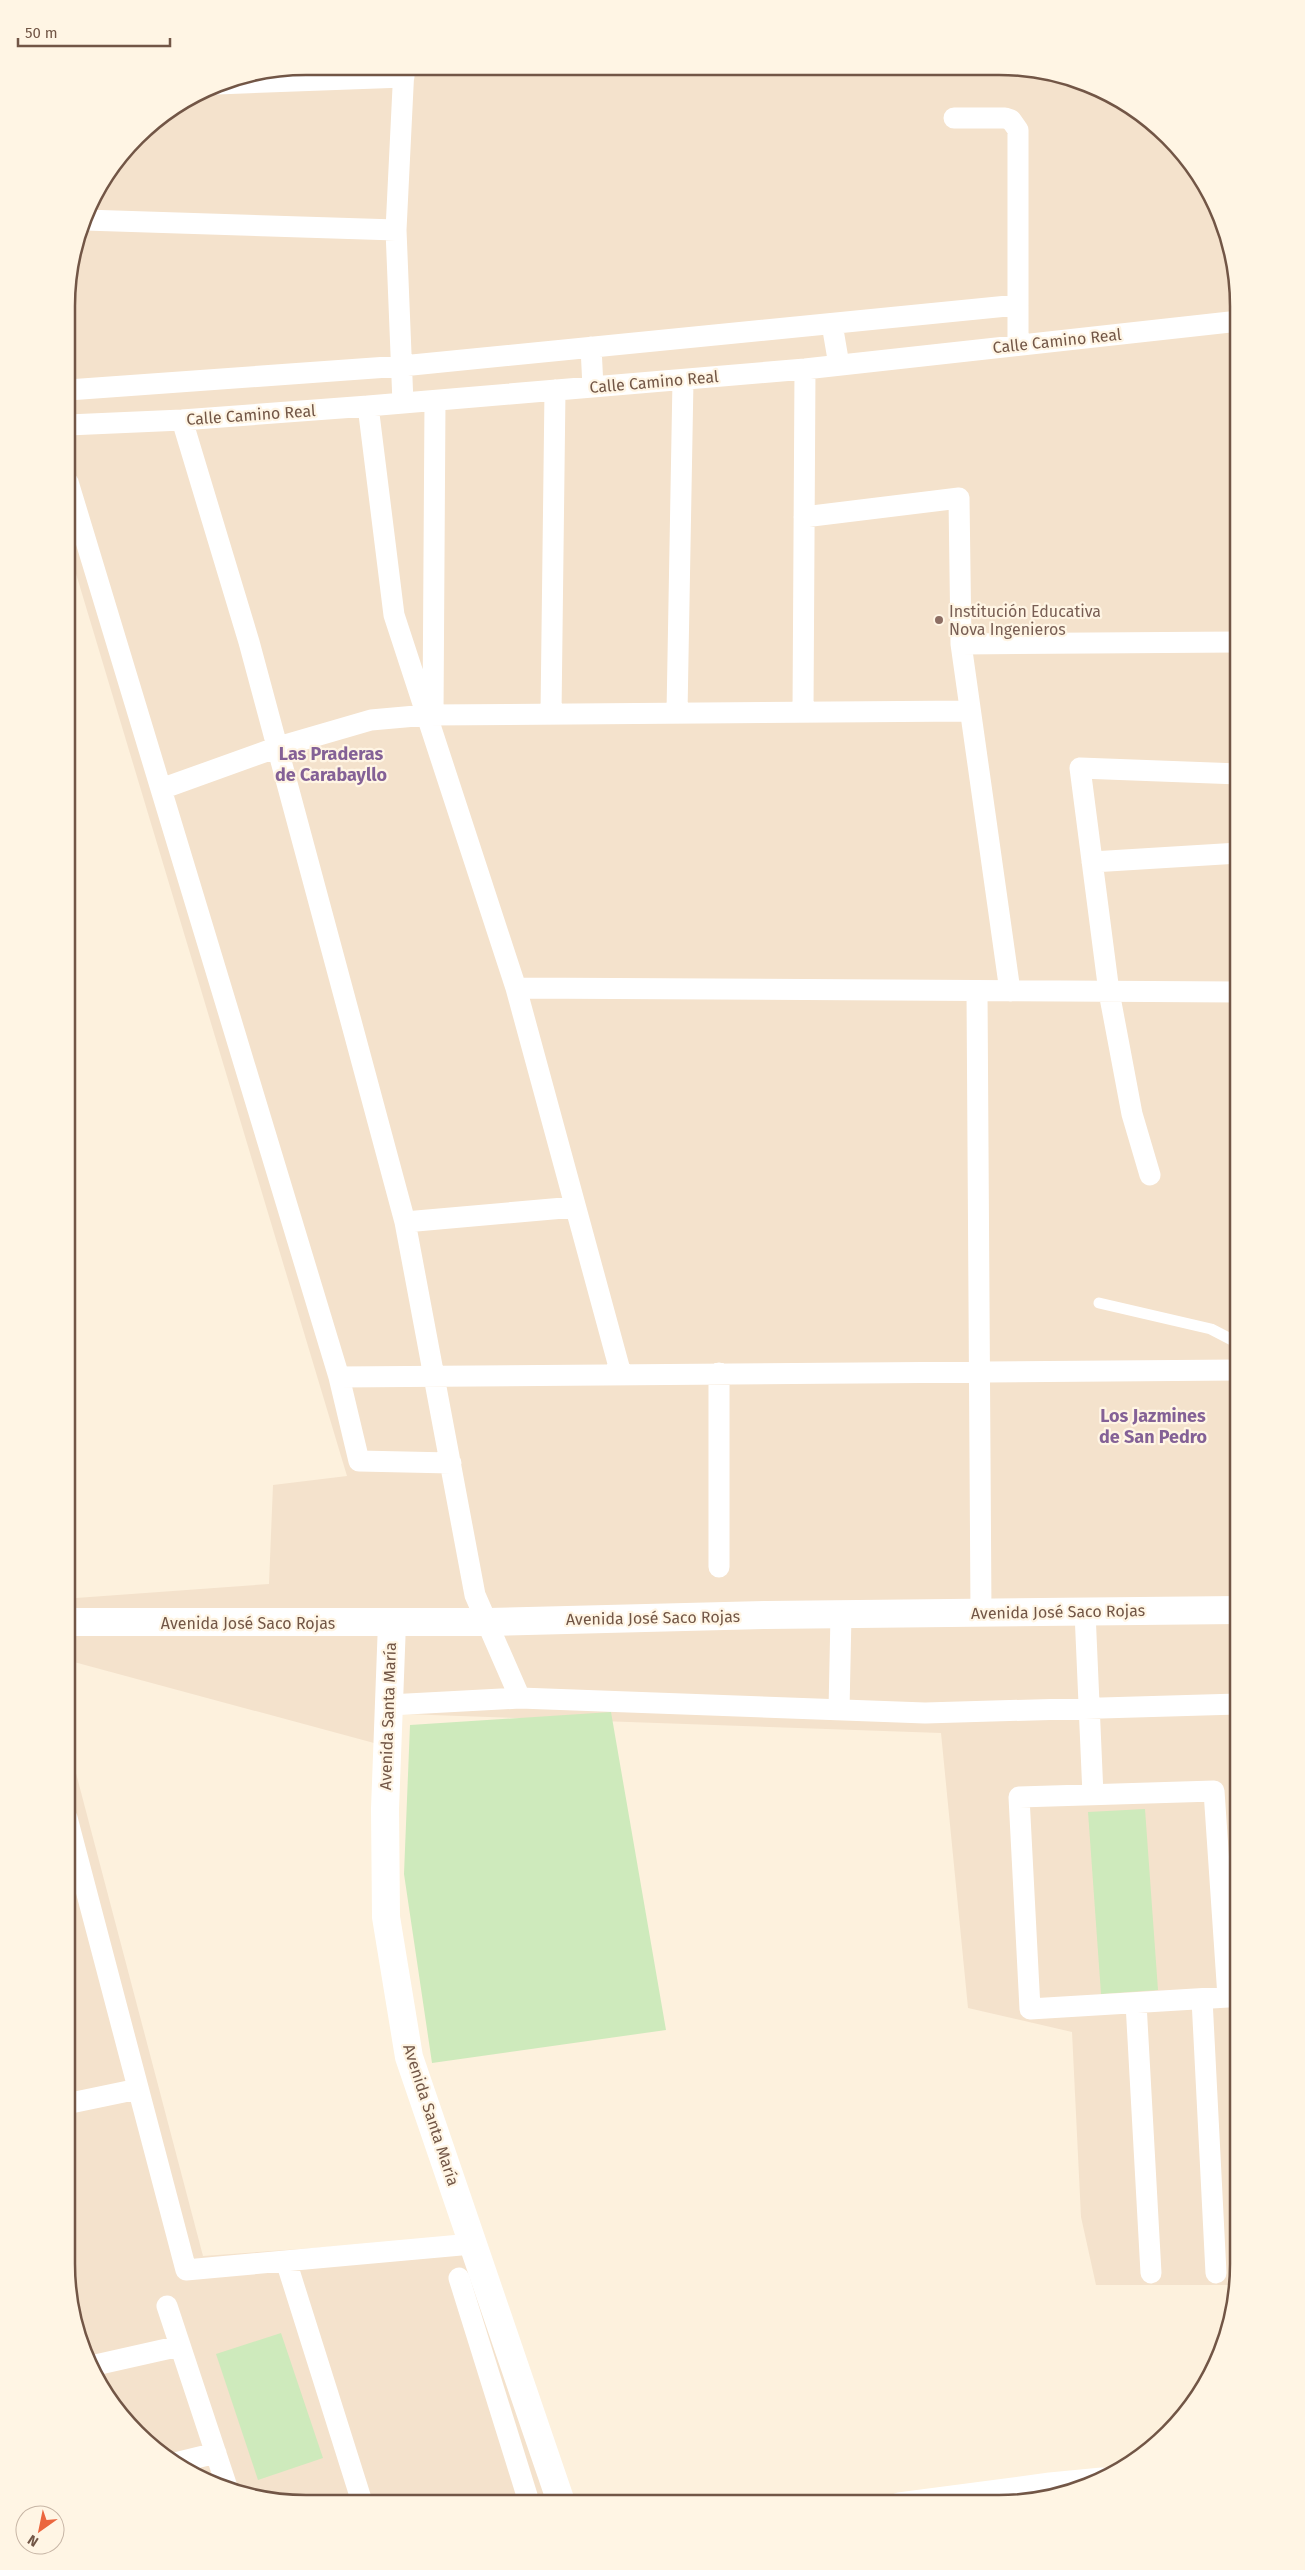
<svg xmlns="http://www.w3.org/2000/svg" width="1305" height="2570" viewBox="0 0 1305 2570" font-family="'Fira Sans',sans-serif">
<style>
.residential{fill:#f4e2cc}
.green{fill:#ceeabc}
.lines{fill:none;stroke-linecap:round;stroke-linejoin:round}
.lane{stroke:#fff;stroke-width:11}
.street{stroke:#fff;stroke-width:21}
.secondary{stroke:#fff;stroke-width:28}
.education-dot{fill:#8d6e63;stroke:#fff5e4;stroke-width:2}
.labels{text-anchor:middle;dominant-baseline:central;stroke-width:4.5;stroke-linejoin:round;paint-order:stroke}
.street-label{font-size:16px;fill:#725646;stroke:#fff5e4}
.education-label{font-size:16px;fill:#785e54;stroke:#fff5e4;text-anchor:start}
.neighbourhood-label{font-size:18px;font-weight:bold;fill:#846196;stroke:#fff5e4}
.rim{fill:none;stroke:#725646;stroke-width:2.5}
</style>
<rect width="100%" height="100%" fill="#fdf1dd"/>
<path class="residential" d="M306,66L1045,71L1105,91L1157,126L1198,173L1226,229L1239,306L1237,2285H1096L1081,2217L1072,2032L968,2008L941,1733L403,1714L374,1743L74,1662L67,1663V1533L76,1598L269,1584L273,1485L347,1476L68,547V275L91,200L148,126L215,84Z
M67,1739L203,2256L482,2236L571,2503L274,2502L200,2479L148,2444L107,2397L79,2341L66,2264Z"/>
<path class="green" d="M611,1712L666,2030L432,2063L404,1874L410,1725Z
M1145,1809L1158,1990L1101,1994L1088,1812Z
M281,2333L323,2458L258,2480L216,2354Z"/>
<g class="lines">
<path class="lane" d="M1099,1303L1211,1329L1238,1343"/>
<path class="street" d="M217,84L404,77
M954,118H1005L1011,120L1018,130V345
M85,220L396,230
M832,324L839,365
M591,347L593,387
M68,390L402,366L1018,305
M403,403L396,230L404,67
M368,406L394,615L516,988L621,1374
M182,420L249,642L405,1222L475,1595L520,1698
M68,425L182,420L368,406L805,369L1239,321
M68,482L339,1377L359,1461L451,1463
M804,517L959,498L961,644L1010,991
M961,644L1239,642
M803,712L805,369
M677,713L683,380
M551,714L555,390
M433,715L435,401
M161,789L278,747L371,720L427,715L970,711
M1092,862L1239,853
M516,988L1239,992
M977,991L981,1613
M1150,1175L1132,1114L1109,992L1080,768L1239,774
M405,1222L575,1207
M719,1373V1567
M339,1377L1238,1370
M1085,1612L1093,1795
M389,1705L520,1698L925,1713L1238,1704
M839,1710L841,1615
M1214,1791L1228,1997L1030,2009L1019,1797Z
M67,1818L186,2270L472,2244
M1202,1999L1216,2273
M1136,2003L1151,2273
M66,2104L138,2089
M286,2261L362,2502
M459,2278L529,2502
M167,2306L227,2487
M91,2366L180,2346
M175,2463L216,2453
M899,2503L1050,2483L1102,2478"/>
<path class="secondary" d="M67,1622H489L766,1615L1238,1610
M392,1623L385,1809L386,1917L409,2057L561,2502"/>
</g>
<circle class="education-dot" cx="939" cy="620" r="5"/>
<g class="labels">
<g class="street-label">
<text transform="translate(1057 341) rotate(-6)">Calle Camino Real</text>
<text transform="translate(654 382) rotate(-5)">Calle Camino Real</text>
<text transform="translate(251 415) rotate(-4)">Calle Camino Real</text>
<text transform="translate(1058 1612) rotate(-1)">Avenida José Saco Rojas</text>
<text transform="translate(653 1618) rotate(-1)">Avenida José Saco Rojas</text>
<text x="248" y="1623">Avenida José Saco Rojas</text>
<text transform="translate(388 1716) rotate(-88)">Avenida Santa María</text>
<text transform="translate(431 2115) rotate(72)">Avenida Santa María</text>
</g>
<g class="education-label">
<text x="949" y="611">Institución Educativa<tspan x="949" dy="18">Nova Ingenieros</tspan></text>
</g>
<g class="neighbourhood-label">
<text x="331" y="754">Las Praderas<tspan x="331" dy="21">de Carabayllo</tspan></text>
<text x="1153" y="1416">Los Jazmines<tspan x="1153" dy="21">de San Pedro</tspan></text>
</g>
</g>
<path d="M0 0H1305V2570H0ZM306 75H999A231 231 0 0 1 1230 306V2264A231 231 0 0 1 999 2495H306A231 231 0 0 1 75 2264V306A231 231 0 0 1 306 75Z" fill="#fff5e4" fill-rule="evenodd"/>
<path class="rim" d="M306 75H999A231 231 0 0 1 1230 306V2264A231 231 0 0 1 999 2495H306A231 231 0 0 1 75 2264V306A231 231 0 0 1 306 75Z"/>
<g transform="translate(40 2530) rotate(213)"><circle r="24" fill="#fff5e4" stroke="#c7b5a5"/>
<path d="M0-4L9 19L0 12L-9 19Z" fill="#eb663e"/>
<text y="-8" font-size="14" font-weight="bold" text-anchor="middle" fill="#725646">N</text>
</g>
<path d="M18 38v8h152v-8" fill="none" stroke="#725646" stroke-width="2.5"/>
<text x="25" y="38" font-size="15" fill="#725646" stroke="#fff5e4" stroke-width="4" paint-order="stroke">50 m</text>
</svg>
